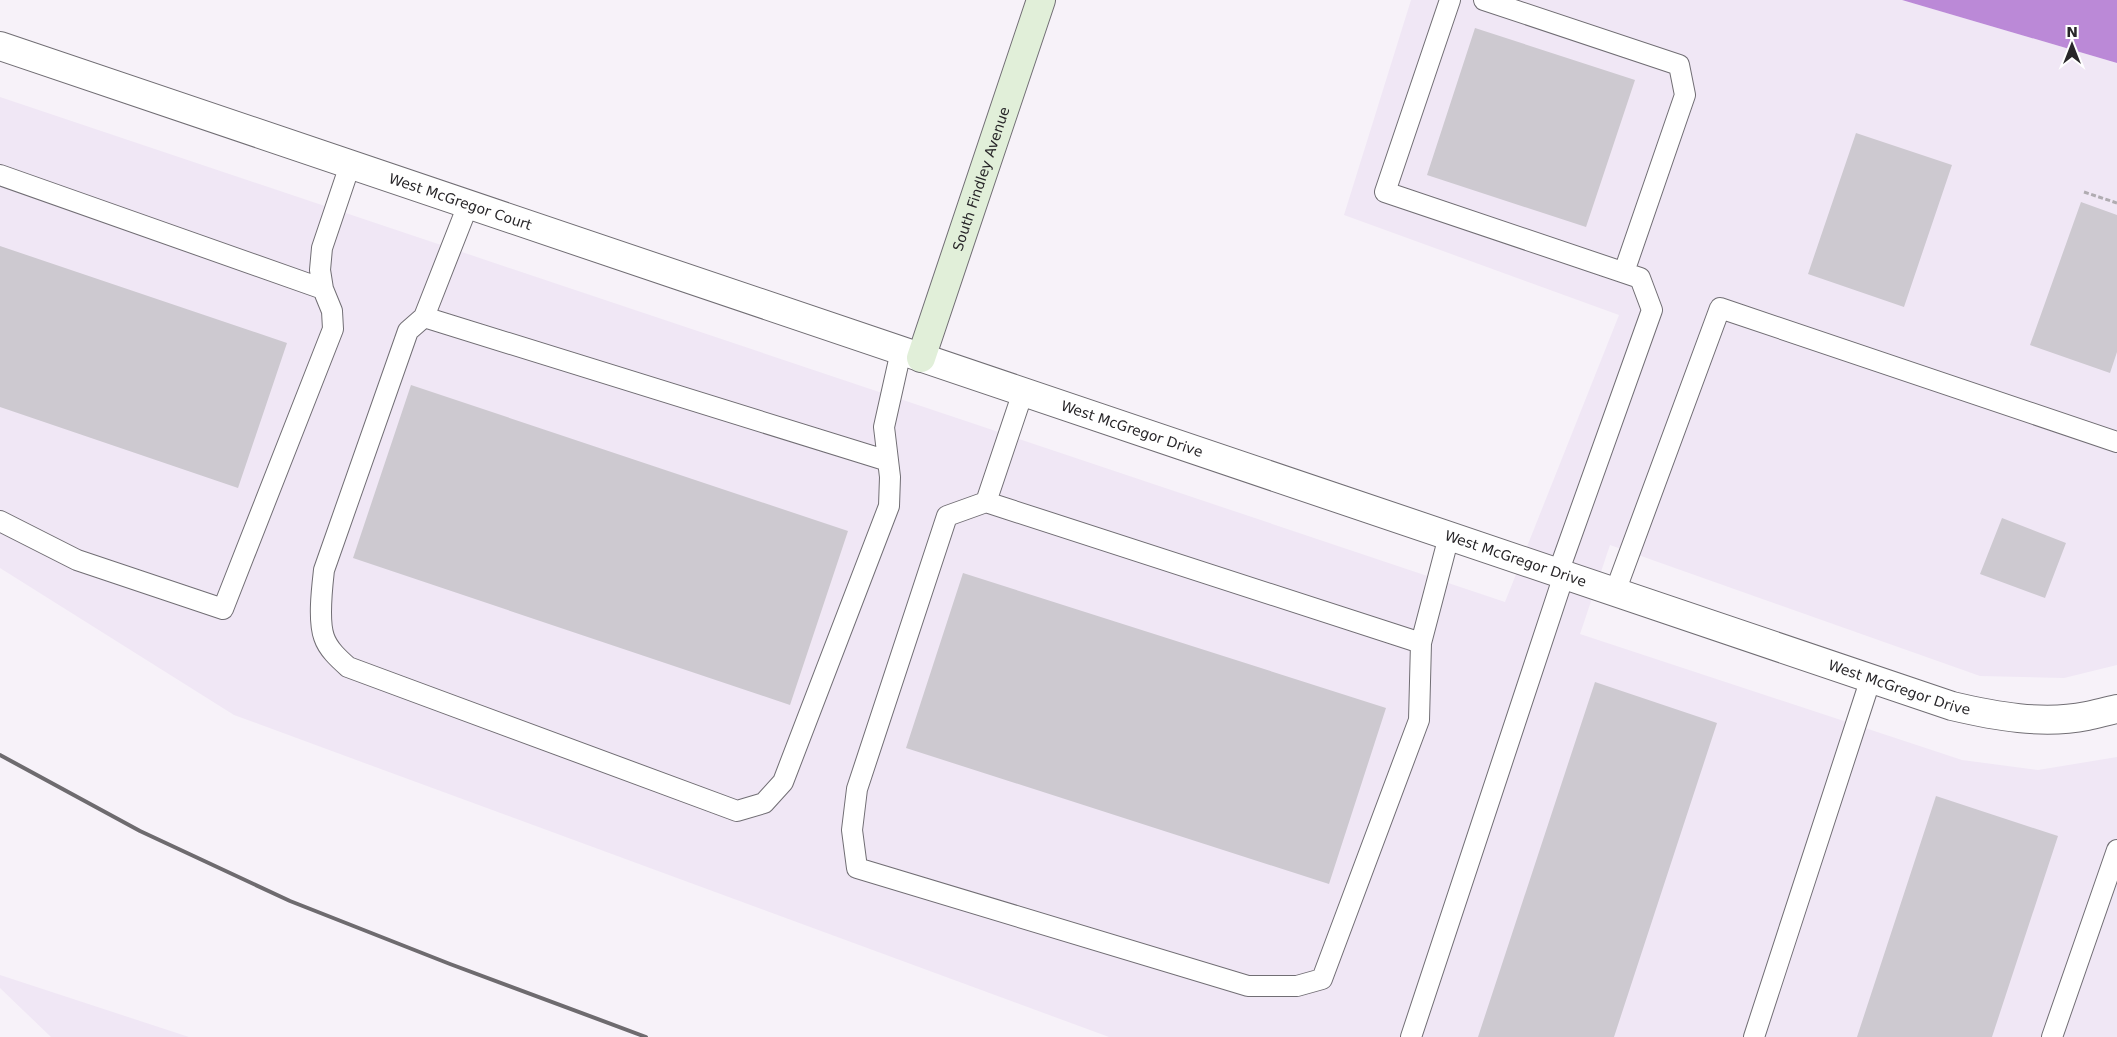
<svg xmlns="http://www.w3.org/2000/svg" width="2117" height="1037" viewBox="0 0 2117 1037" font-family="'DejaVu Sans',sans-serif">
<style>
.built{fill:#f0e7f5}
.water{fill:#bb89d7}
.building{fill:#cdc9d0}
.lines{fill:none;stroke-linecap:round;stroke-linejoin:round}
.lane-casing{stroke:#716e74;stroke-width:22}
.street-casing{stroke:#716e74;stroke-width:30}
.secondary-casing{stroke:#716e74;stroke-width:30}
.path{stroke:#b0acb1;stroke-width:3;stroke-dasharray:5 2.5;stroke-linecap:butt}
.lane{stroke:#fff;stroke-width:20}
.street{stroke:#fff;stroke-width:28}
.secondary{stroke:#e1efd9;stroke-width:28}
.rail{stroke:#6e6b6f;stroke-width:4}
.labels{text-anchor:middle;dominant-baseline:central;stroke-width:4;stroke-linejoin:round;paint-order:stroke}
.street-label{font-size:14px;fill:#282629;stroke:#fff}
</style>
<rect width="100%" height="100%" fill="#f7f2f9"/>
<path class="built" d="M1411,0H1902L2117,63V665L2064,678L1980,676L1610,545L1580,634L1962,760L2038,770L2117,757V1037H1109L234,715L0,568V97L1505,602L1619,315L1344,215Z
M0,975L189,1037H51L0,988Z"/>
<path class="water" d="M1902,0H2117V63Z"/>
<path class="building" d="M1475,28L1635,80L1586,227L1427,175Z
M1856,133L1952,165L1904,307L1808,274Z
M2081,202L2117,215V352L2110,373L2030,345Z
M0,246L287,343L238,488L0,407Z
M411,385L848,531L790,705L353,558Z
M2002,518L2066,543L2045,598L1980,574Z
M963,573L1386,708L1329,884L906,748Z
M1595,682L1717,723L1614,1037H1478Z
M1936,796L2058,836L1992,1037H1857Z"/>
<g class="lines">
<g class="lane-casing">
<path id="lane" d="M1450,0L1385,192L1640,278L1652,310L1558,573
M1484,0L1679,65L1685,95L1624,272
M0,175L323,289
M468,205L424,317L408,331L324,570C322,588 318,620 324,637C328,649 338,658 348,667L737,811L764,803L783,782L889,506L890,477L884,427L901,351
M424,317L888,461
M1023,392L986,502L947,516L857,789L852,830L857,868L1248,986H1297L1322,979L1419,720L1421,643L1449,536
M986,502L1421,643
M0,521L77,560L223,609L333,329L332,311L323,289L320,270L322,248L350,165
M1615,592L1720,308L2117,442
M1411,1037L1564,575
M1754,1037L1871,678
M2052,1037L2117,850"/>
</g>
<g class="street-casing">
<g id="street">
<path id="s1" d="M0,46L1952,706C1995,716 2042,725 2087,716C2097,714 2107,711 2117,709"/>
</g>
</g>
<g class="secondary-casing">
<g id="secondary">
<path id="s2" d="M921,358L1041,0"/>
</g>
</g>
<path class="path" d="M2084,192L2117,203"/>
<use href="#lane" class="lane"/>
<use href="#street" class="street"/>
<use href="#secondary" class="secondary"/>
<path class="rail" d="M0,755L140,831L290,901L450,964L646,1037"/>
</g>
<g class="labels">
<g class="street-label">
<text stroke="none"><textPath href="#s2" startOffset="189">South Findley Avenue</textPath></text>
<text stroke="none"><textPath href="#s1" startOffset="486">West McGregor Court</textPath></text>
<text stroke="none"><textPath href="#s1" startOffset="1195">West McGregor Drive</textPath></text>
<text stroke="none"><textPath href="#s1" startOffset="1600">West McGregor Drive</textPath></text>
<text stroke="none"><textPath href="#s1" startOffset="2005">West McGregor Drive</textPath></text>
</g>
</g>
<g transform="translate(2072 45)" stroke="#ffffff" stroke-width="4" paint-order="stroke">
<path d="M0-4L9 19L0 12L-9 19Z" fill="#282629"/>
<text y="-8" font-size="14" font-weight="bold" text-anchor="middle" fill="#282629">N</text>
</g>
</svg>
